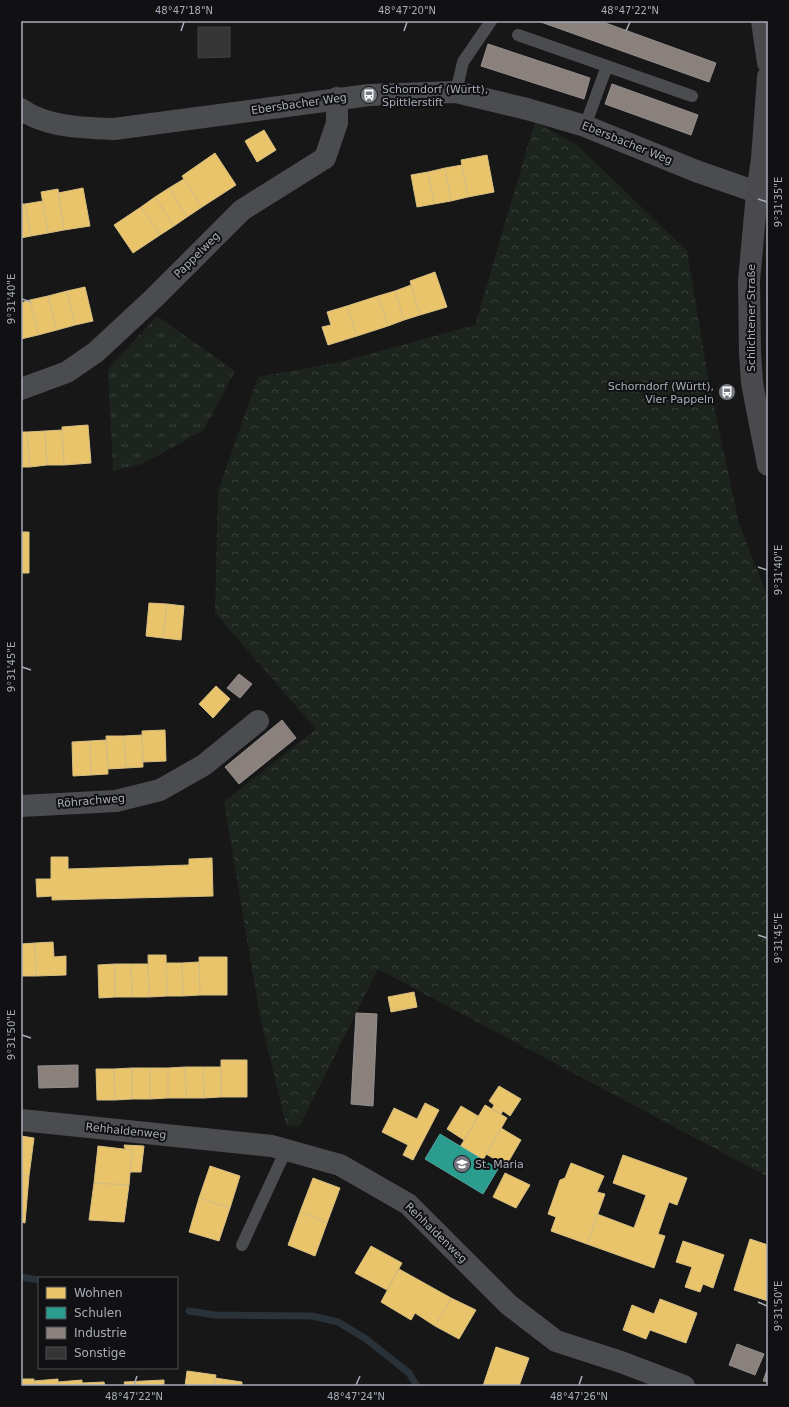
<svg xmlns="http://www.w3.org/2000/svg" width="789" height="1407" viewBox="0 0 789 1407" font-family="'DejaVu Sans',sans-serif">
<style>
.forest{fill:url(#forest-crowns)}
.park{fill:url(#park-tufts)}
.homes{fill:#e9c46a;stroke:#d6bd81}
.schools{fill:#2a9d8f;stroke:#50a29b}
.industry{fill:#8a817c;stroke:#938e8e}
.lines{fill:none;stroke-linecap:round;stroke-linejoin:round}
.stream{stroke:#2a3239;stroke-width:7}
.building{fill:#353536;stroke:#3f4043}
.service{stroke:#4b4c50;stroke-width:12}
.minor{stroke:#4b4c50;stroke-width:22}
.secondary{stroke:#4a4a4e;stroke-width:22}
.ticks{fill:none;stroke:#a8adb8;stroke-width:1.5}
.labels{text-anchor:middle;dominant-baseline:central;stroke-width:4;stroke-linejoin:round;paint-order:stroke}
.poi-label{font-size:11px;fill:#a8adb8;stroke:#111113;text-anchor:start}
.street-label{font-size:11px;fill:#a8adb8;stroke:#111113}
.neatline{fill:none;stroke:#a8adb8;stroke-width:1.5}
.ticks-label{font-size:10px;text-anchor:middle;fill:#a8adb8}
</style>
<defs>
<pattern id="forest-crowns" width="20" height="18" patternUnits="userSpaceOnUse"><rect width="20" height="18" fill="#1d241e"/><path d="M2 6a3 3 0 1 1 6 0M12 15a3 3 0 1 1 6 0" fill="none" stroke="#3b413d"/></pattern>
<pattern id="park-tufts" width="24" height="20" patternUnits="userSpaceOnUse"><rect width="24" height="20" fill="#1d241e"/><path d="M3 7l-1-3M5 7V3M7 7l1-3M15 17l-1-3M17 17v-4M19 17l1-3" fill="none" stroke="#3b413d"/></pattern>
</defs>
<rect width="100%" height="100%" fill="#171717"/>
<path class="forest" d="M535,122L576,144L687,251L709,383L739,524L768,598V1177L378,969L299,1127L286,1125L260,1016L224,802L316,729L215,613L218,491L258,377L340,362L475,325Z"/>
<path class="park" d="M157,316L235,371L204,430L142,464L113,471L108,369Z"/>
<path class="homes" d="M264,130L276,150L257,162L245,141Z
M215,153L236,185L202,207L182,176Z
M487,155L494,192L468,197L461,160Z
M462,165L468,197L451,201L445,168Z
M445,168L451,201L434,204L428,172Z
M428,172L434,204L417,207L411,175Z
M184,179L202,207L187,217L169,188Z
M83,188L90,226L64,230L58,193Z
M169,188L187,217L174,226L155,197Z
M58,189L64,230L48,233L41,192Z
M155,197L174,226L160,235L141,207Z
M43,201L48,233L31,236L25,204Z
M21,204H25L31,236L21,238Z
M141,207L160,235L133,253L114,225Z
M435,272L447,307L420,315L410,281Z
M411,285L420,315L404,320L395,291Z
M85,287L93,321L75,325L67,291Z
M67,291L75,325L57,330L48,296Z
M395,291L404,320L388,326L378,296Z
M48,296L57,330L38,335L30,300Z
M378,296L388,326L357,336L347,306Z
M30,300L38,335L21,339V303Z
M347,306L357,336L328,345L322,327L331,325L327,312Z
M88,425L91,463L64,465L62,427Z
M62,430L64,465H47L45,431Z
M45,431L47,465L30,467L27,432Z
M21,432H27L30,467H21Z
M21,532H29V573H21Z
M149,603L167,604L163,638L146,636Z
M167,604L184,606L181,640L163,638Z
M216,686L230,699L213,718L199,704Z
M165,730L166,761L143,762L142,731Z
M142,735L143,767L126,768L124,736Z
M106,736H124L126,768L108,769Z
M106,740L108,774L91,775L90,741Z
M90,741L91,775L73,776L72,742Z
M51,857H68V869L189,865V859L212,858L213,896L52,900V896L37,897L36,879H51Z
M53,942L54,957L66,956V975L36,976L35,943Z
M35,943L36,976H21V944Z
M148,955H166L167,996L149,997Z
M199,957H227V995H200Z
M199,962L200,995L183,996L182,963Z
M166,963H182L183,996H167Z
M115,964V997L99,998L98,965Z
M115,964H131L132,997H115Z
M131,964H148L149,997H132Z
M414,992L417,1007L391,1012L388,997Z
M221,1060H247V1097H221Z
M185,1067L186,1098H168V1068Z
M185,1067H203L204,1098H186Z
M203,1067H221V1097L204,1098Z
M132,1068V1099L115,1100L114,1069Z
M132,1068H150V1099H132Z
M150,1068H168V1098L150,1099Z
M96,1069H114L115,1100H97Z
M499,1086L521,1099L510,1116L503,1111L501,1114L492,1109L494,1105L489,1101Z
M425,1103L439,1110L413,1160L403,1155L408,1145L382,1132L394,1108L417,1119Z
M485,1105L507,1118L483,1160L460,1147Z
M461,1106L478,1116L464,1140L447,1129Z
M501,1128L521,1140L506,1166L486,1154Z
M21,1136L34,1138L29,1176L21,1175Z
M124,1145L144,1146L141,1172H130L132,1150L125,1149Z
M98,1146L132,1150L129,1185L94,1183Z
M623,1155L687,1178L677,1205L669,1202L658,1234L665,1236L654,1268L587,1244L597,1214L634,1228L646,1195L613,1183Z
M571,1163L604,1176L597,1192L605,1194L587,1244L551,1231L556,1217L548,1214L560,1180L565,1178Z
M210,1166L240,1176L230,1208L199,1198Z
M505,1173L530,1185L516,1208L493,1197Z
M21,1175L29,1176L25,1223L21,1222Z
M313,1178L340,1188L327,1223L300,1212Z
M94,1183L129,1185L124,1222L89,1220Z
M199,1198L230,1208L219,1241L189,1232Z
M300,1212L327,1223L315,1256L288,1245Z
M750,1239L768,1245V1301L734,1290Z
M683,1241L724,1255L713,1288L703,1284L700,1292L685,1287L692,1267L676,1262Z
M371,1246L402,1263L387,1290L355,1273Z
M399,1269L451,1298L435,1326L415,1313L411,1320L381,1302Z
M451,1298L476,1310L459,1339L435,1326Z
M660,1299L697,1313L686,1343L650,1330L646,1339L623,1330L632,1305L654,1314Z
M496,1347L529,1358L519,1386H483Z
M187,1371L216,1375L214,1386H185Z
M215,1378L242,1382V1386H214Z
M21,1379H34V1386H21Z
M58,1379V1386H34V1381Z
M82,1380V1386H58V1382Z
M164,1380V1386H125L124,1382Z
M104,1382L105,1386H82V1383Z"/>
<path class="schools" d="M440,1134L498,1169L483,1194L425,1159Z"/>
<path class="industry" d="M538,21H600L716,63L709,82Z
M488,44L590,78L584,99L481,66Z
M612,84L698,115L691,135L605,104Z
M239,674L252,684L240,698L227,688Z
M282,720L296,738L239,784L225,767Z
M356,1013L377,1014L373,1106L351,1104Z
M78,1065V1087L39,1088L38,1066Z
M737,1344L764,1354L755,1375L729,1365Z
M768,1367V1382L763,1381Z"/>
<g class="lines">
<path class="stream" d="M21,1277L39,1280
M189,1311L215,1315L312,1316L338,1322L366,1339L409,1373L417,1386"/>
</g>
<path class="building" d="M198,27H230V57L198,58Z"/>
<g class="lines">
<path class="service" d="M518,35L692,96
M456,92L463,62L491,21
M585,126L607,66
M242,1245L286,1150"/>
<path class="minor" d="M21,109C45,127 84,128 114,129L369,95L456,92L527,109L585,126L696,171L768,196
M21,389L67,372L96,352L153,299L242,210L325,158L337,123V98
M21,806L116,801L160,790L204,765L258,721
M21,1120L272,1146L340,1165L408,1204L509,1305L556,1341L621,1362L684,1386"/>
<path class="secondary" d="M762,21L768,63
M768,77L762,159L757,193L749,281L750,352L752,383L768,465"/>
</g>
<path class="ticks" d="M181,31L184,22M404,31L407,22M626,31L630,22M758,199L767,202M22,299L31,302M758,567L767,570M22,667L31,670M758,935L767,938M22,1035L31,1038M758,1302L767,1306M134,1385L137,1376M356,1385L360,1376M579,1385L582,1376"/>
<defs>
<g id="bus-disc" transform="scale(0.9)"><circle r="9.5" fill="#757880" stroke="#111113"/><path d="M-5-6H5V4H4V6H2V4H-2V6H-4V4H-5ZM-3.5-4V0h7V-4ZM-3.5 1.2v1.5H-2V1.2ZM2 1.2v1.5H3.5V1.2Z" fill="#fff"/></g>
<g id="school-disc" transform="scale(0.9)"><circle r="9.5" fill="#757880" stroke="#111113"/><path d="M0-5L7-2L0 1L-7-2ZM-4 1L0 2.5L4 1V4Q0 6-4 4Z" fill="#fff"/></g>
</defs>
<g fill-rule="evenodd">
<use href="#bus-disc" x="369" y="95"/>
<use href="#bus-disc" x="727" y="392"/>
<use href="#school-disc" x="462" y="1164"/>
</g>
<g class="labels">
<g class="poi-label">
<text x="382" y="89">Schorndorf (Württ),<tspan x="382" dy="13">Spittlerstift</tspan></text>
<text x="714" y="386" text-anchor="end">Schorndorf (Württ),<tspan x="714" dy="13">Vier Pappeln</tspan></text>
<text x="475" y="1164">St. Maria</text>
</g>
<g class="street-label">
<text transform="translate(299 104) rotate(-8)">Ebersbacher Weg</text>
<text transform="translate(627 143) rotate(22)">Ebersbacher Weg</text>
<text transform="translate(197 255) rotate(-45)">Pappelweg</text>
<text transform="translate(751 318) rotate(-90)">Schlichtener Straße</text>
<text transform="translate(91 801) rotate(-5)">Röhrachweg</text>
<text transform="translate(126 1131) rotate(6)">Rehhaldenweg</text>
<text transform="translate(436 1233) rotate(44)">Rehhaldenweg</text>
</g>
</g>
<rect width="789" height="1407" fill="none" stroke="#111113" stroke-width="44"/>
<rect x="38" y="1277" width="140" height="92" fill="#111113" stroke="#4d4f55"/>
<rect x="46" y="1287" width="20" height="12" fill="#e9c46a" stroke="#4d4f55"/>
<text x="74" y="1297" font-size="12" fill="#a8adb8">Wohnen</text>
<rect x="46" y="1307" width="20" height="12" fill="#2a9d8f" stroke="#4d4f55"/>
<text x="74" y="1317" font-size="12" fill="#a8adb8">Schulen</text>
<rect x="46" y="1327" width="20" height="12" fill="#8a817c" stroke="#4d4f55"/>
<text x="74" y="1337" font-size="12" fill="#a8adb8">Industrie</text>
<rect x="46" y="1347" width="20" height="12" fill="#353536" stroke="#4d4f55"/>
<text x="74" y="1357" font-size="12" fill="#a8adb8">Sonstige</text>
<rect x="22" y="22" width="745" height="1363" class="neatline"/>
<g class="ticks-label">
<text x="184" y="14">48°47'18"N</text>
<text x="407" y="14">48°47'20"N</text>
<text x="630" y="14">48°47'22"N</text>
<text transform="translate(778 202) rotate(-90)" y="4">9°31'35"E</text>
<text transform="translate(11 299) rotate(-90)" y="4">9°31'40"E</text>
<text transform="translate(778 570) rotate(-90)" y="4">9°31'40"E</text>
<text transform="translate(11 667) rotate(-90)" y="4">9°31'45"E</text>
<text transform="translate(778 938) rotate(-90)" y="4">9°31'45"E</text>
<text transform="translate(11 1035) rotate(-90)" y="4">9°31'50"E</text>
<text transform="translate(778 1306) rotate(-90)" y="4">9°31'50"E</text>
<text x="134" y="1400">48°47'22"N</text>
<text x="356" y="1400">48°47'24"N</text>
<text x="579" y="1400">48°47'26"N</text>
</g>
</svg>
